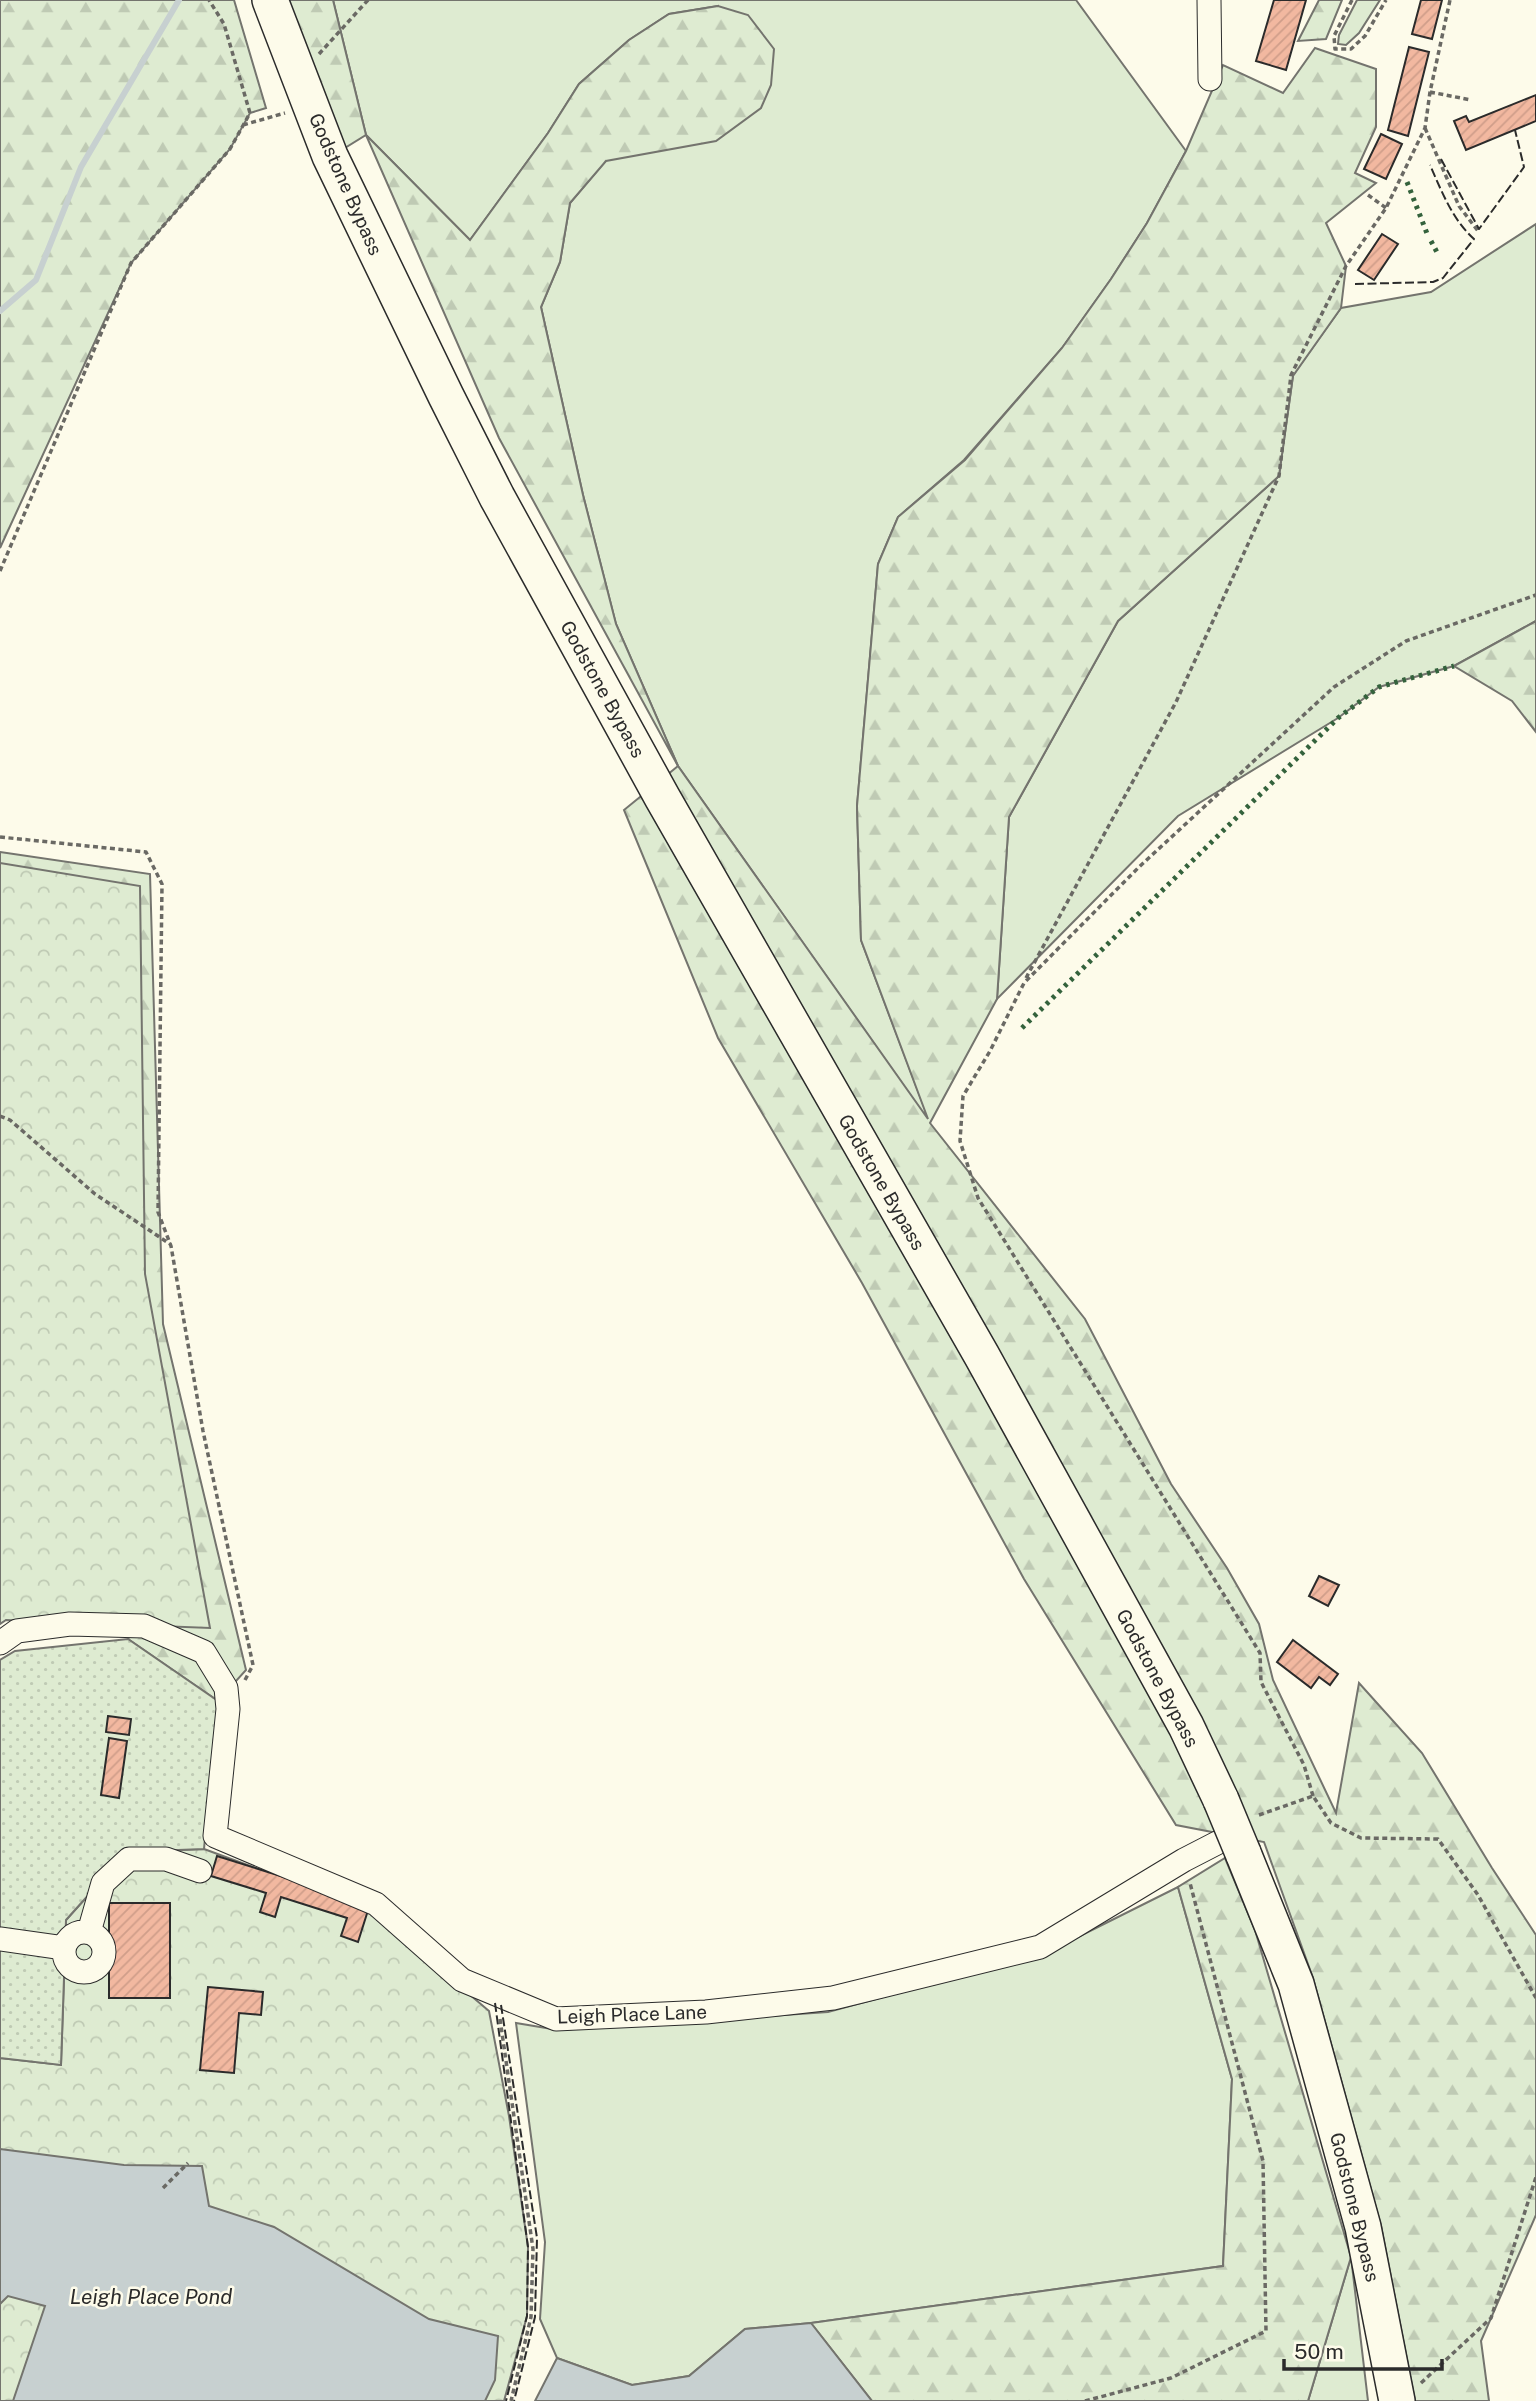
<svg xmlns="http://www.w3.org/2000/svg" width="1536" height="2401" viewBox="0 0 1536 2401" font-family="'Public Sans',sans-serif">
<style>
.grass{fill:#deebd1;stroke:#74746e;stroke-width:2}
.forest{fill:url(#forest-firs);stroke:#74746e;stroke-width:2}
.park{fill:url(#park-crowns);stroke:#74746e;stroke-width:2}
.garden{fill:url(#garden-dots);stroke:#74746e;stroke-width:2}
.water{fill:#c7d0d0;stroke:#74746e;stroke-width:2}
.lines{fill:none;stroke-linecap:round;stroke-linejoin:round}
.stream{stroke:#c7d0d0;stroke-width:6}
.building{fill:url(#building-hatch);stroke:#2b2b2b;stroke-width:2}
.minor-casing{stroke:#2b2b2b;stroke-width:25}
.highway-casing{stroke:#2b2b2b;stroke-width:38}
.path{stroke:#6a6964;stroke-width:3.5;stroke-dasharray:5 3.5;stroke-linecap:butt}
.minor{stroke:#fdfbea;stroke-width:23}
.highway{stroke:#fdfbea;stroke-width:35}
.highway-bridge-casing{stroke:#2b2b2b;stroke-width:38;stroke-linecap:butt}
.highway-bridge{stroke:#fdfbea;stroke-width:35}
.hedge{stroke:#34623c;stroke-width:5;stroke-dasharray:3.5 5;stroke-linecap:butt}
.fence{stroke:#2b2b2b;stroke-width:2;stroke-dasharray:9 3.5;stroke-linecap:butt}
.labels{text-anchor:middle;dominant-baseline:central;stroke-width:5;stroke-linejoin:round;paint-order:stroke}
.street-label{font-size:19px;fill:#2b2b2b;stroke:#fdfbea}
.water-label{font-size:21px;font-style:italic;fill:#2b2b2b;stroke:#fdfbea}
</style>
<defs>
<pattern id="forest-firs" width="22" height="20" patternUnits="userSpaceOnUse" patternTransform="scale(1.75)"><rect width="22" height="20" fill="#deebd1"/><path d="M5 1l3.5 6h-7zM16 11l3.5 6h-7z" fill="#bfcab4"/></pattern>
<pattern id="park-crowns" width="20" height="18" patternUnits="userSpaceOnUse" patternTransform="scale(1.75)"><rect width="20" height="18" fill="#deebd1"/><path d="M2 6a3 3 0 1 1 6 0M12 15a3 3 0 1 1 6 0" fill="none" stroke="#bfcab4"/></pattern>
<pattern id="garden-dots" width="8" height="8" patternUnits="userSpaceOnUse" patternTransform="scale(1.75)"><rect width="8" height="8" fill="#deebd1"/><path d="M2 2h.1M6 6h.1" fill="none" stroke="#bfcab4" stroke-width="1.8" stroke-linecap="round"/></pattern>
<pattern id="building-hatch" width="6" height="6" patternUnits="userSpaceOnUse" patternTransform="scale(1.75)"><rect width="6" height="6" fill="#f2b8a0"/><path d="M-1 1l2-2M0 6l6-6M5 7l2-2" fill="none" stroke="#d09e8a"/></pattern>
</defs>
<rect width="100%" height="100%" fill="#fdfbea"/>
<path class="grass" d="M333,0H1076L1186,151L1147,223L1111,279L1062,348L964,460L898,517L878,564L857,806L861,940L930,1123L678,766L616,624L583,495L541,307L560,262L570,203L606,160L716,140L718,6L669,14L629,40L579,84L548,133L470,240L366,135Z
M1357,0H1380L1359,33L1346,45L1338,44L1339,35Z
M1536,224V621L1454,666L1379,687L1338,718L1178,816L997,999L1009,817L1118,621L1279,476L1293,375L1341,308L1431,292Z
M1178,1887L1232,2079L1223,2266L811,2323L745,2329L689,2376L632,2385L557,2358L540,2319L545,2242L516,2023L558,2030L828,2012L1046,1953Z
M1351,2257L1368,2401H1308Z"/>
<path class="forest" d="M0,0H234L266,108L250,113L230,149L131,263L0,548Z
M287,0H333L366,135L470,240L548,133L579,84L629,40L669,14L718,6L748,15L774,49L771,85L761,108L716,141L606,161L570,203L560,262L541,307L583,495L616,624L678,766L928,1119L861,940L857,806L878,564L898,517L965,460L1062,348L1111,279L1147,223L1186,151L1223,65L1283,93L1315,48L1376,69V127L1355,173L1376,183L1326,223L1346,266L1341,308L1293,376L1279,476L1118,621L1009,817L997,999L930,1123L1085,1319L1171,1484L1227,1568L1259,1624L1273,1680L1336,1813L1359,1683L1422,1753L1492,1868L1536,1935V2215L1481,2341L1489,2401H1415L1381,2226L1313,1978L1264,1842L1176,1825L1024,1579L862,1283L718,1038L624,810L678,766L499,438L366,135L340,151Z
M1319,0H1342L1326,39L1298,41Z
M1536,621V732L1512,701L1454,666Z
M0,852L150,874L163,1324L246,1670L218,1701L128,1639L177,1571L0,1228Z
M1225,1858L1255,1930L1351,2257L1308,2401H872L811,2323L1223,2266L1232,2079L1178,1887Z"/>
<path class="park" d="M0,863L140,886L145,1274L210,1628L6,1620L0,1624Z
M204,1849L370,1910L489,2011L509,2116L528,2247L527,2316L504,2401H0V2058L61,2065L66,1920L127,1852Z"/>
<path class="garden" d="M128,1639L218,1701L204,1849L127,1852L66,1920L61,2065L0,2058V1660L15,1651Z"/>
<path class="water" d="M0,2149L124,2165L202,2166L209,2206L274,2227L429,2319L498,2336L495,2380L485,2401H13L45,2306L8,2296L0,2304Z
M811,2323L872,2401H535L557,2358L632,2385L689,2376L745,2329Z"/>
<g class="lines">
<path class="stream" d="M0,311L36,280L81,167L179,0"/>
</g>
<path class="building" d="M1274,0H1306L1286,70L1256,61Z
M1421,0H1442L1432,39L1412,34Z
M1409,47L1429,52L1408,136L1388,130Z
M1536,95V121L1466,150L1454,121L1466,116L1469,122Z
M1381,134L1402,144L1386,179L1364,169Z
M1382,234L1398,244L1374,280L1358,270Z
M1319,1576L1339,1585L1328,1606L1309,1596Z
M1293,1640L1338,1674L1330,1685L1319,1677L1311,1688L1277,1662Z
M108,1716L131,1719L129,1735L106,1732Z
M109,1738L127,1741L119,1798L101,1795Z
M217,1856L370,1904L358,1942L341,1936L347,1918L281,1897L275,1917L260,1912L266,1893L211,1876Z
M109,1903H170V1998H109Z
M208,1987L263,1992L261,2015L239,2013L234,2073L200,2070Z"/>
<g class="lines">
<g class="minor-casing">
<path id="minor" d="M1209,0L1210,79
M0,1643L17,1631L70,1624L144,1626L204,1652L226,1688L228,1709L215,1836L376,1904L462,1980L556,2019L706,2012L833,1998L1040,1947L1184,1860L1217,1843
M64 1952a20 20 0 1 1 40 0a20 20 0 1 1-40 0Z
M89,1932L103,1883L129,1859H166L200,1871
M0,1939L64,1948"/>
</g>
<g class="highway-casing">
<path id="highway" d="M270,0L330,156L446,396L497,497L662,797L982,1356L1186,1726L1221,1800
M1243,1853L1296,1984L1363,2227L1397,2401"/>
</g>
<path class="path" d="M1352,0L1334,36L1335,49H1351L1365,36L1386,0
M319,54L368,0
M1430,92L1471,100
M243,125L285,113
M1425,128L1459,206L1478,231
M1368,195L1386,208
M0,571L131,263L230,149L250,113L224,24L209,0
M0,837L146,852L162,884L158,1212L171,1246L203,1431L253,1665L245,1680
M1026,978L1176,702L1279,476L1291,375L1346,266L1386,208L1425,128L1430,92L1450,0
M0,1116L10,1120L95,1194L170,1244
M1313,1796L1304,1765L1261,1682L1260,1653L978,1198L960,1141L963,1096L990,1051L1024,983L1139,867L1334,687L1406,641L1536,595
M1259,1815L1313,1796L1331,1823L1361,1838L1438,1839L1478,1895L1536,1998
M500,2019L533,2249L531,2317L511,2401
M163,2188L188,2163
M1421,2383L1491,2318L1536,2177
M1085,2401L1171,2378L1266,2331L1263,2161L1190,1883"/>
<use href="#minor" class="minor"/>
<use href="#highway" class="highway"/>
<g class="highway-bridge-casing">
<path id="highway-bridge" d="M1221,1800L1243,1853"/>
</g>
<use href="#highway-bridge" class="highway-bridge"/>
<path class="hedge" d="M1407,182L1428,236
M1431,241L1439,256
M1022,1028L1338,718L1379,687L1454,666"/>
<path class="fence" d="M1441,159L1479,229L1524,167L1515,130
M1355,284L1433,282L1443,278L1474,239C1452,219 1442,192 1430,165
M495,2003L528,2247L527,2316L506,2401
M501,2005L537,2238L535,2317L514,2401"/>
</g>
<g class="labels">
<g class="street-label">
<text transform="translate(346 184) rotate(66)">Godstone Bypass</text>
<text transform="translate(603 689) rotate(61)">Godstone Bypass</text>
<text transform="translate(882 1182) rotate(60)">Godstone Bypass</text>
<text transform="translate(1158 1678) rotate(62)">Godstone Bypass</text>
<text transform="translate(632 2014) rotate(-2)">Leigh Place Lane</text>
<text transform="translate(1355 2207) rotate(76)">Godstone Bypass</text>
</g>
<g class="water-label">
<text x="151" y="2296">Leigh Place Pond</text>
</g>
</g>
<path d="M1284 2359v10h158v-10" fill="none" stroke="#2b2b2b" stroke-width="3.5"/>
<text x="1294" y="2359" font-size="21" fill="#2b2b2b" stroke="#fdfbea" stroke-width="5" paint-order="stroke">50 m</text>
</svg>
